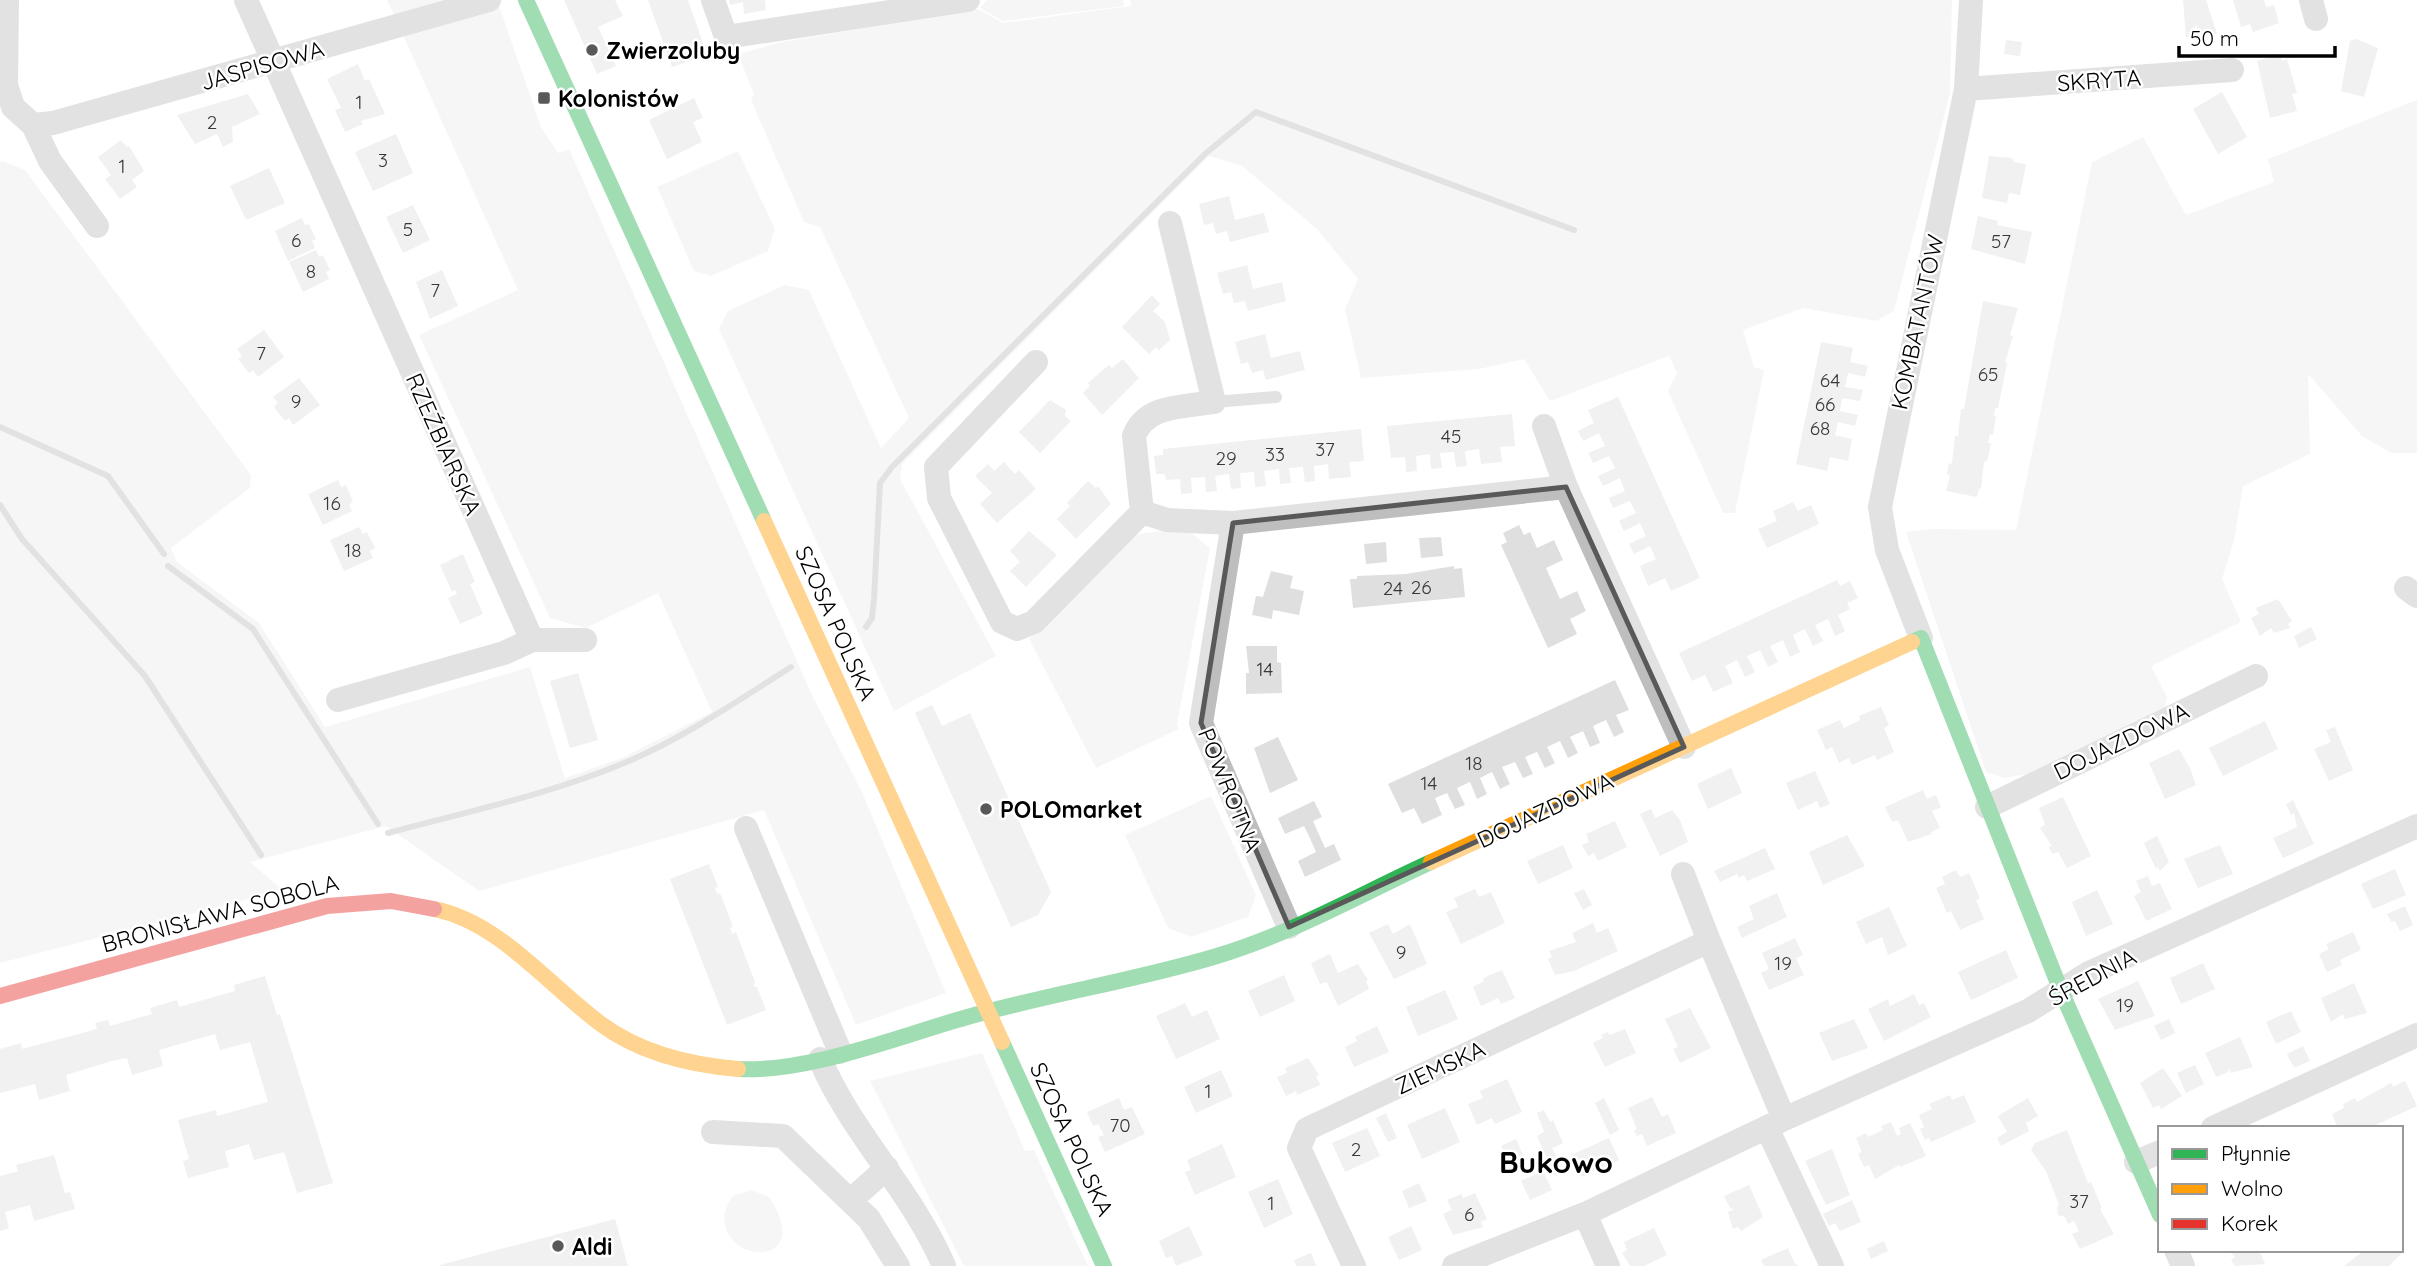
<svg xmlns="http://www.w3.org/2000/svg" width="2417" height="1266" viewBox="0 0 2417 1266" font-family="Quicksand,sans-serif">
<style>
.green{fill:#ececec}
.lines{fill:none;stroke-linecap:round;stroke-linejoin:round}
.stream{stroke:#bfbfbf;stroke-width:6}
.building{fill:#dfdfdf}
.lane{stroke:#bebebe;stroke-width:12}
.street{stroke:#bebebe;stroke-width:24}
.fast{stroke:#30b455;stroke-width:16}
.slow{stroke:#ff9f0a;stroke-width:16}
.jam{stroke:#e5322d;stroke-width:16}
.marked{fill:none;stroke:#595959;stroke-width:5;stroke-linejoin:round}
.poi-dot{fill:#595959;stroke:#fff;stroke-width:2.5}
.labels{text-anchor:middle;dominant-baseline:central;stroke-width:5;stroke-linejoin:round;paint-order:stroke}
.number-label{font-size:19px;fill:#383838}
.poi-label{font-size:23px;font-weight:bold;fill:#000;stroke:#fff;text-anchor:start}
.street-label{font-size:23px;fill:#000;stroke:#fff}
.district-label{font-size:30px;font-weight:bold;fill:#000;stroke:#fff}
</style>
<rect width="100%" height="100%" fill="#fff"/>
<path class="green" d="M387,0H497L541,127L558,153L569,149L812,695L862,792L946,993L856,1025L764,810L479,891L386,826L250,862L283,890L0,963V162L3,161L25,170L251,475L250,488L171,548L177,562L259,623L325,727L530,667L565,778L622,758L712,712L658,593L586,628L550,618L419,335L518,290Z
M987,0H1123L1124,6L1003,21L980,8Z
M1130,0H1952L1950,93L1894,311L1876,321L1803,308L1743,330L1754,367L1764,370L1735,513H1723L1668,391L1677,373L1669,356L1550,401L1524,359L1479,369L1361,378L1345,309L1358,279L1317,229L1242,166L1209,156L902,464L900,479L996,656L894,711L719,329L728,311L785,285L809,290L881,448L909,418L820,227L804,222L751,100L754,94L738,54L782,42L978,9L1003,23L1131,6Z
M2417,100V453H2391L2362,436L2308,374L2310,454L2243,486L2234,541L2222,579L2241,622L2151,666L2167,697L2165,707L2028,774L2004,778L1986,772L1906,532L1933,529L2016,530L2092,162L2143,137L2186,215L2274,182L2268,159Z
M738,151L775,229L768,251L711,276L694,271L657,187Z
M1185,528L1210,548L1177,724L1179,729L1096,768L1029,639L1130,535Z
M1211,796L1256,895L1248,917L1191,937L1168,928L1125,835Z
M982,1053L1025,1151L1034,1150L1088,1266H964L870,1081Z
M751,1190L769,1197C811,1259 743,1266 727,1232C722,1218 724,1208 733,1196Z"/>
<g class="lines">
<path class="stream" d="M0,427L108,476L164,554
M0,505L22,539L145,676L261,855
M168,566L253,629L378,824
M866,627L872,618L874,599L880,483L892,467L1205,154L1256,112L1574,230
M388,833C469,811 552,794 629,761C685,737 739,700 791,667"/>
</g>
<path class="building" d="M564,0H615L623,16L598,27L616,66L597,74Z
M648,0H688L707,55L672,67Z
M729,0H765L766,10L744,14L743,2L730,5Z
M2183,0H2206L2217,34L2186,37Z
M2233,0H2264L2266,7L2274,5L2279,23L2253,32L2250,24L2241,27Z
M2356,39L2378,48L2364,97L2341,91L2350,41Z
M2006,40L2022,42L2020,56L2004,54Z
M2280,54L2282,61L2287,59L2297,93L2292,94L2297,111L2270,118L2257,61Z
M358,64L365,81L369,79L385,114L361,121L363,124L345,132L335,110L341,108L327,79Z
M2222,92L2247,137L2218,154L2193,109Z
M248,94L260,114L232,127L233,142L223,147L217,134L195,144L177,115Z
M694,98L703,118L693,122L702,142L667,159L649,120Z
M396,134L413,173L373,191L355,152Z
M121,140L127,147L129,146L144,171L132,180L137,187L120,199L105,179L111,175L98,157Z
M1989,156L2012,158L2014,162L2026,164L2020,195L2009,193L2007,203L1982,198Z
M269,168L285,203L246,220L230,186Z
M1229,196L1235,220L1264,213L1269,232L1230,242L1227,231L1216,234L1213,223L1204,225L1199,204Z
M413,205L430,240L403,253L386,217Z
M1978,216L1998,221L1997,225L2032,232L2025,264L1971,249Z
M302,218L305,225L309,224L316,239L312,241L315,248L288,261L275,231Z
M316,250L319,257L323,255L330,270L326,272L329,279L303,292L289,262Z
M1247,265L1253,289L1282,282L1286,301L1248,311L1245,301L1234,303L1231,292L1223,294L1217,273Z
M442,270L458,306L430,319L416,282Z
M1152,295L1160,304L1153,311L1165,322L1170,340L1159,350L1156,347L1149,354L1122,327Z
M1983,301L2018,308L2010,335L2013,336L2005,362L2007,363L1998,408H1995L1994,416H1996L1993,435L1990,434L1988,443H1991L1987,462L1984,461L1981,489L1979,488L1977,497L1946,491L1950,475L1947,474L1949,463L1952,464L1955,436H1958L1961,409H1964Z
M264,330L284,357L258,377L253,370L249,373L238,359L242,356L237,349Z
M1265,334L1271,358L1300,351L1305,370L1266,380L1263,370L1252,373L1248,362L1241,364L1235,342Z
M1821,342L1853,348L1850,362L1868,366L1865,377L1848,373L1845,387L1863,390L1860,401L1842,398L1840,411L1858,415L1855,426L1838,422L1835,435L1852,439L1848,461L1830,457L1827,471L1796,464Z
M1123,359L1139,378L1102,415L1083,393L1090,386L1088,383L1109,365L1112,368Z
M299,378L320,405L293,425L289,418L285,421L274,407L278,403L273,397Z
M1618,397L1700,578L1671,591L1665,578L1648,586L1640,566L1656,559L1650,546L1634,554L1629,544L1646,536L1640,523L1624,531L1619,521L1636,513L1630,501L1613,508L1609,498L1625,491L1620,478L1603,486L1598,476L1615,468L1609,456L1593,463L1588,453L1605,446L1599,433L1583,441L1578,431L1594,423L1588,410Z
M1050,400L1066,410L1065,416L1071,421L1040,453L1019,432Z
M1512,414L1515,446L1500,447L1502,462L1481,464L1479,449L1465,451L1467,466L1456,467L1454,452L1440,453L1442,468L1431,469L1430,454L1416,456L1417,471L1406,472L1405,457L1391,458L1387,426Z
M1361,429L1364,461L1349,462L1351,477L1329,479L1328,464L1314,466L1315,481L1305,482L1303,467L1289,468L1291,483L1280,484L1279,469L1264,471L1266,486L1255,487L1254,472L1240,473L1241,488L1231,489L1229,474L1215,476L1217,491L1206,492L1205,477L1191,478L1192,493L1181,494L1180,479L1166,480L1165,474H1156L1154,456L1163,455V449Z
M1004,462L1015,474L1019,470L1036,489L997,523L980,504L992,493L975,476L988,464L994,471Z
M338,480L341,487L346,485L353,502L349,504L352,511L323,525L308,494Z
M1088,481L1096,488L1098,486L1111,504L1076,539L1057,519L1070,506L1067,503Z
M1793,502L1798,511L1811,505L1819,524L1767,548L1758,529L1777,521L1773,511Z
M1519,525L1524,535L1530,532L1537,548L1554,540L1563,560L1546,568L1560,599L1577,591L1586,611L1570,619L1577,634L1548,648L1501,545L1507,542L1503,533Z
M359,527L363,534L367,532L375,548L370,551L373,558L344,571L330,540Z
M1029,531L1057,555L1026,587L1010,571L1020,562L1010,551Z
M1441,537L1443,556L1421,558L1419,538Z
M1386,542L1387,562L1366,564L1364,544Z
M463,554L475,582L470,584L483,614L460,624L448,598L457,594L455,590L452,592L440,565Z
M1454,566V569L1462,568L1465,597L1353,608L1350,579H1357V576L1406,574Z
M1271,571L1293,576L1290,588L1304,591L1299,615L1273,610L1272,619L1252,615L1256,596L1263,597Z
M1837,580L1840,586L1850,581L1858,598L1847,603L1850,609L1838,615L1845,631L1835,636L1828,619L1815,625L1823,641L1813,646L1805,629L1793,635L1800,652L1790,657L1783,640L1770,646L1778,662L1768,667L1760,650L1747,656L1755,672L1745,677L1737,660L1725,666L1733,683L1713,692L1705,675L1692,681L1679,653Z
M2278,599L2292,621L2288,624L2290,628L2274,633L2271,628L2260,636L2251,618L2259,614L2256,608Z
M2311,627L2317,639L2299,648L2294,636Z
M1246,646H1277V662L1281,663L1282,693L1246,694V673H1249Z
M578,673L598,740L570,748L550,681Z
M1615,680L1629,710L1616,715L1624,732L1614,737L1606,720L1593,726L1600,743L1590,747L1583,731L1570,737L1578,753L1568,758L1560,741L1547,747L1555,763L1545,768L1537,752L1525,757L1533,774L1523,778L1515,762L1502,767L1510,784L1500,789L1492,772L1480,778L1487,794L1477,799L1470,782L1457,788L1465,805L1455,809L1447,793L1435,798L1442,815L1422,824L1414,808L1402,813L1388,784Z
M932,705L942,726L970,713L1051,892L1038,915L1011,927L915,713Z
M1881,707L1889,725L1884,728L1894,752L1877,760L1875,755L1852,765L1849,758L1839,763L1832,747L1826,750L1817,730L1840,720L1844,728L1860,720L1859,716Z
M2265,721L2278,749L2223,776L2209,748Z
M2335,727L2353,770L2329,781L2314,749L2331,742L2326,730Z
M1278,737L1298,780L1270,793L1254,748Z
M2179,749L2190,768L2196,785L2165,799L2149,763Z
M1731,768L1742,793L1708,809L1697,784Z
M1815,771L1830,804L1820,808L1817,801L1798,810L1786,783Z
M1923,790L1927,799L1936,795L1941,807L1932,811L1940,828L1931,832L1932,834L1908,842L1898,820L1892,822L1885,807Z
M2063,797L2091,856L2067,868L2058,852L2052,854L2049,847L2052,846L2040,828L2045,825L2039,808Z
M2293,800L2314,844L2283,858L2273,838L2297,827L2294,813L2291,815L2286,804Z
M1314,801L1322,817L1313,821L1325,848L1334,844L1341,860L1305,877L1298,861L1316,852L1309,836L1304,826L1285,834L1278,818Z
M1651,809L1655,818L1672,810L1680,820L1688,842L1660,856L1640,814Z
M1615,821L1627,847L1598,861L1594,853L1588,856L1582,845L1589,842L1586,834Z
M1847,835L1865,866L1823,885L1809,852Z
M2157,836L2169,862L2160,871L2158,867L2156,869L2144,843Z
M1563,845L1573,868L1538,884L1527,861Z
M2220,845L2233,874L2198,888L2184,859Z
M1765,848L1775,869L1747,881L1744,875L1739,878L1737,874L1720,882L1714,871Z
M709,864L718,887L715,888L717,894L720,893L733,927L730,928L732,934L736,932L755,982L753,986L757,987L766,1010L727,1025L670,879Z
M2395,869L2406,895L2373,909L2361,884Z
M1956,870L1960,877L1969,873L1980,898L1976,900L1984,919L1960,930L1951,911L1947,913L1936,888L1945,884L1942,877Z
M2148,876L2152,886L2160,883L2172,909L2146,921L2134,896L2141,892L2136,881Z
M1475,889L1479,897L1491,892L1505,923L1461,944L1446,912L1458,907L1454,898Z
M1584,889L1592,905L1583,910L1574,893Z
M2097,890L2113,924L2086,936L2072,902Z
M1777,893L1787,917L1742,938L1737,927L1754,919L1749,906Z
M2405,906L2413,925L2400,931L2395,921L2391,922L2387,914Z
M1889,907L1907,946L1888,955L1882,937L1866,944L1856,922Z
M1593,923L1597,933L1608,928L1618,951L1574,971L1555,975L1548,959L1552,957L1549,951L1576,942L1572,933Z
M1388,924L1393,934L1410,924L1427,964L1394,979L1369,933Z
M2353,932L2361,950L2340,960L2342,965L2327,972L2319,954L2329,949L2326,944Z
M1795,938L1803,955L1796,958L1804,975L1769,990L1761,973L1769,969L1762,953Z
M2006,950L2018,978L1971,1000L1958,972Z
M1330,954L1338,973L1358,964L1368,980L1366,981L1369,989L1338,1006L1327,982L1320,984L1311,963Z
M2203,963L2215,989L2181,1004L2170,978Z
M1502,970L1515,998L1501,1004L1498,998L1481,1006L1473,987L1484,981L1483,978Z
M1284,975L1295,1001L1260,1017L1248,991Z
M265,976L277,1015L280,1014L333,1183L297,1193L284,1152L254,1160L249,1144L225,1151L229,1167L188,1178L183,1161L189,1159L178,1120L216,1110L217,1116L268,1102L250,1042L220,1050L215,1034L159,1050L163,1066L132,1075L127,1058L112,1061L66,1075L70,1091L39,1100L35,1084L0,1093V1049L21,1043L22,1049L97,1029L95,1023L108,1020L110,1026L152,1014L150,1008L177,1000L179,1007L235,991L234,985Z
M2138,981L2155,1016L2115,1030L2098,999Z
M2354,983L2367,1013L2345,1019L2343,1014L2331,1022L2321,998Z
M1445,990L1458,1019L1418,1036L1406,1007Z
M1914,994L1919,1005L1924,1003L1931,1017L1884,1041L1868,1009L1888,999L1890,1006Z
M1185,1003L1192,1017L1207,1010L1220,1039L1176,1059L1156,1016Z
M1690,1008L1711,1048L1680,1063L1673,1049L1678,1047L1665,1019Z
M2291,1011L2301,1032L2276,1044L2266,1022Z
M1854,1019L1868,1048L1832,1061L1819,1033Z
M2169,1019L2175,1033L2161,1040L2154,1026Z
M1377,1026L1389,1052L1354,1067L1345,1047L1357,1041L1355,1037Z
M1625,1029L1636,1053L1605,1067L1593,1043L1603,1038L1601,1035L1608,1032L1609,1035Z
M2240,1037L2253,1067L2231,1073L2229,1068L2228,1072L2216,1077L2205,1053Z
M2303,1046L2310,1061L2294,1068L2287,1054Z
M1308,1058L1319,1075L1316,1076L1320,1085L1297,1095L1296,1091L1286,1096L1277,1077L1287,1073L1285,1068Z
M2195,1065L2204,1084L2186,1093L2177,1073Z
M2163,1068L2182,1096L2161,1109L2159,1105L2153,1108L2140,1083Z
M1221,1070L1233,1096L1196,1113L1184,1087Z
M1507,1079L1522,1112L1495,1124L1492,1118L1477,1125L1468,1104L1483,1098L1480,1091Z
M2405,1081L2417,1106L2369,1128H2338L2332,1114L2344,1108L2343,1104L2355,1098L2357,1102L2391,1083L2393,1087Z
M1950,1095L1952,1100L1964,1095L1976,1122L1931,1142L1929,1138L1925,1140L1920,1129L1924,1127L1919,1115L1932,1109L1929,1104Z
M1652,1097L1662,1117L1668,1114L1676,1133L1647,1146L1642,1134L1637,1136L1634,1131L1637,1129L1628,1108Z
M1119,1098L1124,1110L1132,1107L1145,1134L1105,1152L1098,1137L1104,1135L1098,1124L1093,1126L1087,1112Z
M1604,1098L1619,1130L1610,1135L1595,1103Z
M2028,1098L2038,1116L2026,1123L2029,1131L2001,1146L1997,1138L2007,1132L1998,1116Z
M1445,1108L1460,1142L1422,1159L1407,1125Z
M1544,1110L1550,1122L1553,1120L1563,1143L1552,1148L1563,1171L1554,1175L1537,1136L1544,1132L1537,1113Z
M1386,1113L1397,1138L1388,1142L1376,1118Z
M1891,1122L1897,1136L1901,1134L1899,1128L1910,1123L1926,1156L1900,1167L1899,1165L1875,1179L1869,1165L1864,1167L1858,1154L1862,1152L1856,1138L1866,1133L1868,1137L1883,1130L1881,1126Z
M1367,1128L1380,1156L1345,1172L1332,1143Z
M2067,1130L2088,1183L2091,1182L2102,1208L2100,1209L2114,1234L2080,1249L2072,1234L2079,1231L2074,1221L2068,1224L2065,1217L2058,1215L2057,1207L2059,1205L2046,1171L2031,1150L2035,1143Z
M1609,1138L1619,1160L1581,1177L1571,1155Z
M1516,1139L1525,1160L1511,1166L1501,1146Z
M1222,1144L1236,1177L1195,1195L1185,1172L1191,1170L1187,1160Z
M1832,1149L1850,1195L1826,1205L1805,1161Z
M54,1155L65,1193L70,1192L75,1209L34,1221L30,1205L5,1212L9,1228L0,1231V1176L18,1171L16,1165Z
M1543,1171L1552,1190L1530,1200L1521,1181Z
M1278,1179L1293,1214L1264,1228L1248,1192Z
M1419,1183L1427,1201L1409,1208L1402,1191Z
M1749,1185L1763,1217L1741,1231L1738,1227L1733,1229L1728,1212L1734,1209L1730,1208L1724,1196Z
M1475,1193L1487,1219L1481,1222L1483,1227L1453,1235L1443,1214L1452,1210L1447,1200L1461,1194L1463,1198Z
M1852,1200L1861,1222L1840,1231L1835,1223L1829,1226L1823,1214Z
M615,1219L628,1266H440V1265Z
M1189,1226L1203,1255L1176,1266L1172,1256L1166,1258L1159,1241Z
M1411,1226L1422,1250L1399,1260L1388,1237Z
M1654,1228L1667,1255L1644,1266H1630L1622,1253L1627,1250L1624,1242Z
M1884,1241L1888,1251L1871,1259L1867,1249Z
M1788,1248L1795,1264L1799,1266H1764L1761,1260Z
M2229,1250H2259L2265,1264L2235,1266L2231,1260L2235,1257Z
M2365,1250H2399L2402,1253L2389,1266H2344Z
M1311,1253L1316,1266H1296L1294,1260Z"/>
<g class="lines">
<path class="lane" d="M1214,402L1276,397"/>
<path class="street" d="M7,0L6,85L13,107L33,125L50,161L97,226
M246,0L532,640L504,653L338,700
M713,0L726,37L968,0
M2311,0L2316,19
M1966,89L2232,70
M33,125L53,123L489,0
M1170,223L1214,402C1185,407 1146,404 1134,436L1142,512L1167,520L1233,523
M1036,362L936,467L939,498L1002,622L1017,629L1034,622L1142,512
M1544,426L1566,487
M2406,588L2417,596
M1921,638L1887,550L1880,507L1966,89L1971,0
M532,640H585
M1987,807L2256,676
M746,828L840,1052
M1683,874L1709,941
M1289,927L1201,723L1233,523L1566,487L1684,747
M820,1059C851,1133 912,1191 944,1266
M1767,1128L1832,1266
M2213,1128L2417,1035
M713,1132L783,1136L869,1219L898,1266
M2136,1162L2160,1152
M851,1200L887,1168
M1585,1214L1608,1266
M2176,1250L2183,1266
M1354,1266L1299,1148L1307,1129L1709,941L1784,1119
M1454,1266L1585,1214L1784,1119L2028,1011L2089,973L2417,826"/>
<path class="fast" d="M526,0L764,521
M1912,642L1921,638L2061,991L2160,1215
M1002,1042L1104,1266
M738,1069C807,1073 897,1037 964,1018C1048,994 1134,981 1217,956C1291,934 1361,894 1431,862"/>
<path class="slow" d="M764,521L1002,1042
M1431,862L1912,642
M434,909C500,922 549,986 601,1024C640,1053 691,1065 738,1069"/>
<path class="jam" d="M0,996L327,906L391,901L434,909"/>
</g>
<path d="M0 0H2417V1266H0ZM1566,487L1684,747L1289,927L1201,723L1233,523Z" fill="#fff" fill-opacity=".55" fill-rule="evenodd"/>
<path class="marked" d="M1566,487L1684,747L1289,927L1201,723L1233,523Z"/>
<g class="poi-dot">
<circle cx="592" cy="50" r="7"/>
<rect x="537" y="91" width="14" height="14" rx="3.5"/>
<circle cx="986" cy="809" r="7"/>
<circle cx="558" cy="1246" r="7"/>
</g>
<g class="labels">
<g class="number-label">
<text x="359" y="102">1</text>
<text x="212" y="122">2</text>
<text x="383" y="160">3</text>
<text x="122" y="166">1</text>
<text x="408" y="229">5</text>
<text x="296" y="240">6</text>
<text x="2001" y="241">57</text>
<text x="311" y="271">8</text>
<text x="435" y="290">7</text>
<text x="261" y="353">7</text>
<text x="1988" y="374">65</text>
<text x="1830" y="380">64</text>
<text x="296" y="401">9</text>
<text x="1825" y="404">66</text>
<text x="1820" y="428">68</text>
<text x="1451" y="436">45</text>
<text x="1325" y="449">37</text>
<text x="1275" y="454">33</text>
<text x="1226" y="458">29</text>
<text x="332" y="503">16</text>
<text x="353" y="550">18</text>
<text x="1421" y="587">26</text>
<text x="1393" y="588">24</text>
<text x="1265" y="669">14</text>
<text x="1474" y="763">18</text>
<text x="1429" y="783">14</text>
<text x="1401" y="952">9</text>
<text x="1783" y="963">19</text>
<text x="2125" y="1005">19</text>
<text x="1208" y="1091">1</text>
<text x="1120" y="1125">70</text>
<text x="1356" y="1149">2</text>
<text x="2079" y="1201">37</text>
<text x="1271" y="1203">1</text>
<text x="1469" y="1214">6</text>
</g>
<g class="poi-label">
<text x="606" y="50">Zwierzoluby</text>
<text x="558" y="98">Kolonistów</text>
<text x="1000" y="809">POLOmarket</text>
<text x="572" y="1246">Aldi</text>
</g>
<g class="street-label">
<text transform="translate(262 65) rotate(-16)">JASPISOWA</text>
<text transform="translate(2099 80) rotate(-4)">SKRYTA</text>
<text transform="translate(1917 322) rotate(-78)">KOMBATANTÓW</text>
<text transform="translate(444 444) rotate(66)">RZEŹBIARSKA</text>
<text transform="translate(836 623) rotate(66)">SZOSA POLSKA</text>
<text transform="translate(2121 741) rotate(-26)">DOJAZDOWA</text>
<text transform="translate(1230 790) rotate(68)">POWROTNA</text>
<text transform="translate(1545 810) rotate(-25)">DOJAZDOWA</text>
<text transform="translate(220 913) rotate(-15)">BRONISŁAWA SOBOLA</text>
<text transform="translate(2092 977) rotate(-28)">ŚREDNIA</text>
<text transform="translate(1440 1067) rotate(-25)">ZIEMSKA</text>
<text transform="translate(1072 1139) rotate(65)">SZOSA POLSKA</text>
</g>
<g class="district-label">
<text x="1556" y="1162">Bukowo</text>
</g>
</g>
<rect x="2158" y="1126" width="245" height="126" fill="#ffffff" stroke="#999999" stroke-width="2"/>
<rect x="2172" y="1149" width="35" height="10" fill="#30b455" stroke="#999999" stroke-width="2"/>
<text x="2221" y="1161" font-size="21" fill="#000000">Płynnie</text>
<rect x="2172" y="1184" width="35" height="10" fill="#ff9f0a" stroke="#999999" stroke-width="2"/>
<text x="2221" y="1196" font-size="21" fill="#000000">Wolno</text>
<rect x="2172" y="1219" width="35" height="10" fill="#e5322d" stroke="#999999" stroke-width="2"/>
<text x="2221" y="1231" font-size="21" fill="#000000">Korek</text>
<path d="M2179 46v10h156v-10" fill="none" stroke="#000000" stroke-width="3.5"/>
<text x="2190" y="46" font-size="21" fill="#000000" stroke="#ffffff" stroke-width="5" paint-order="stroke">50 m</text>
</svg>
